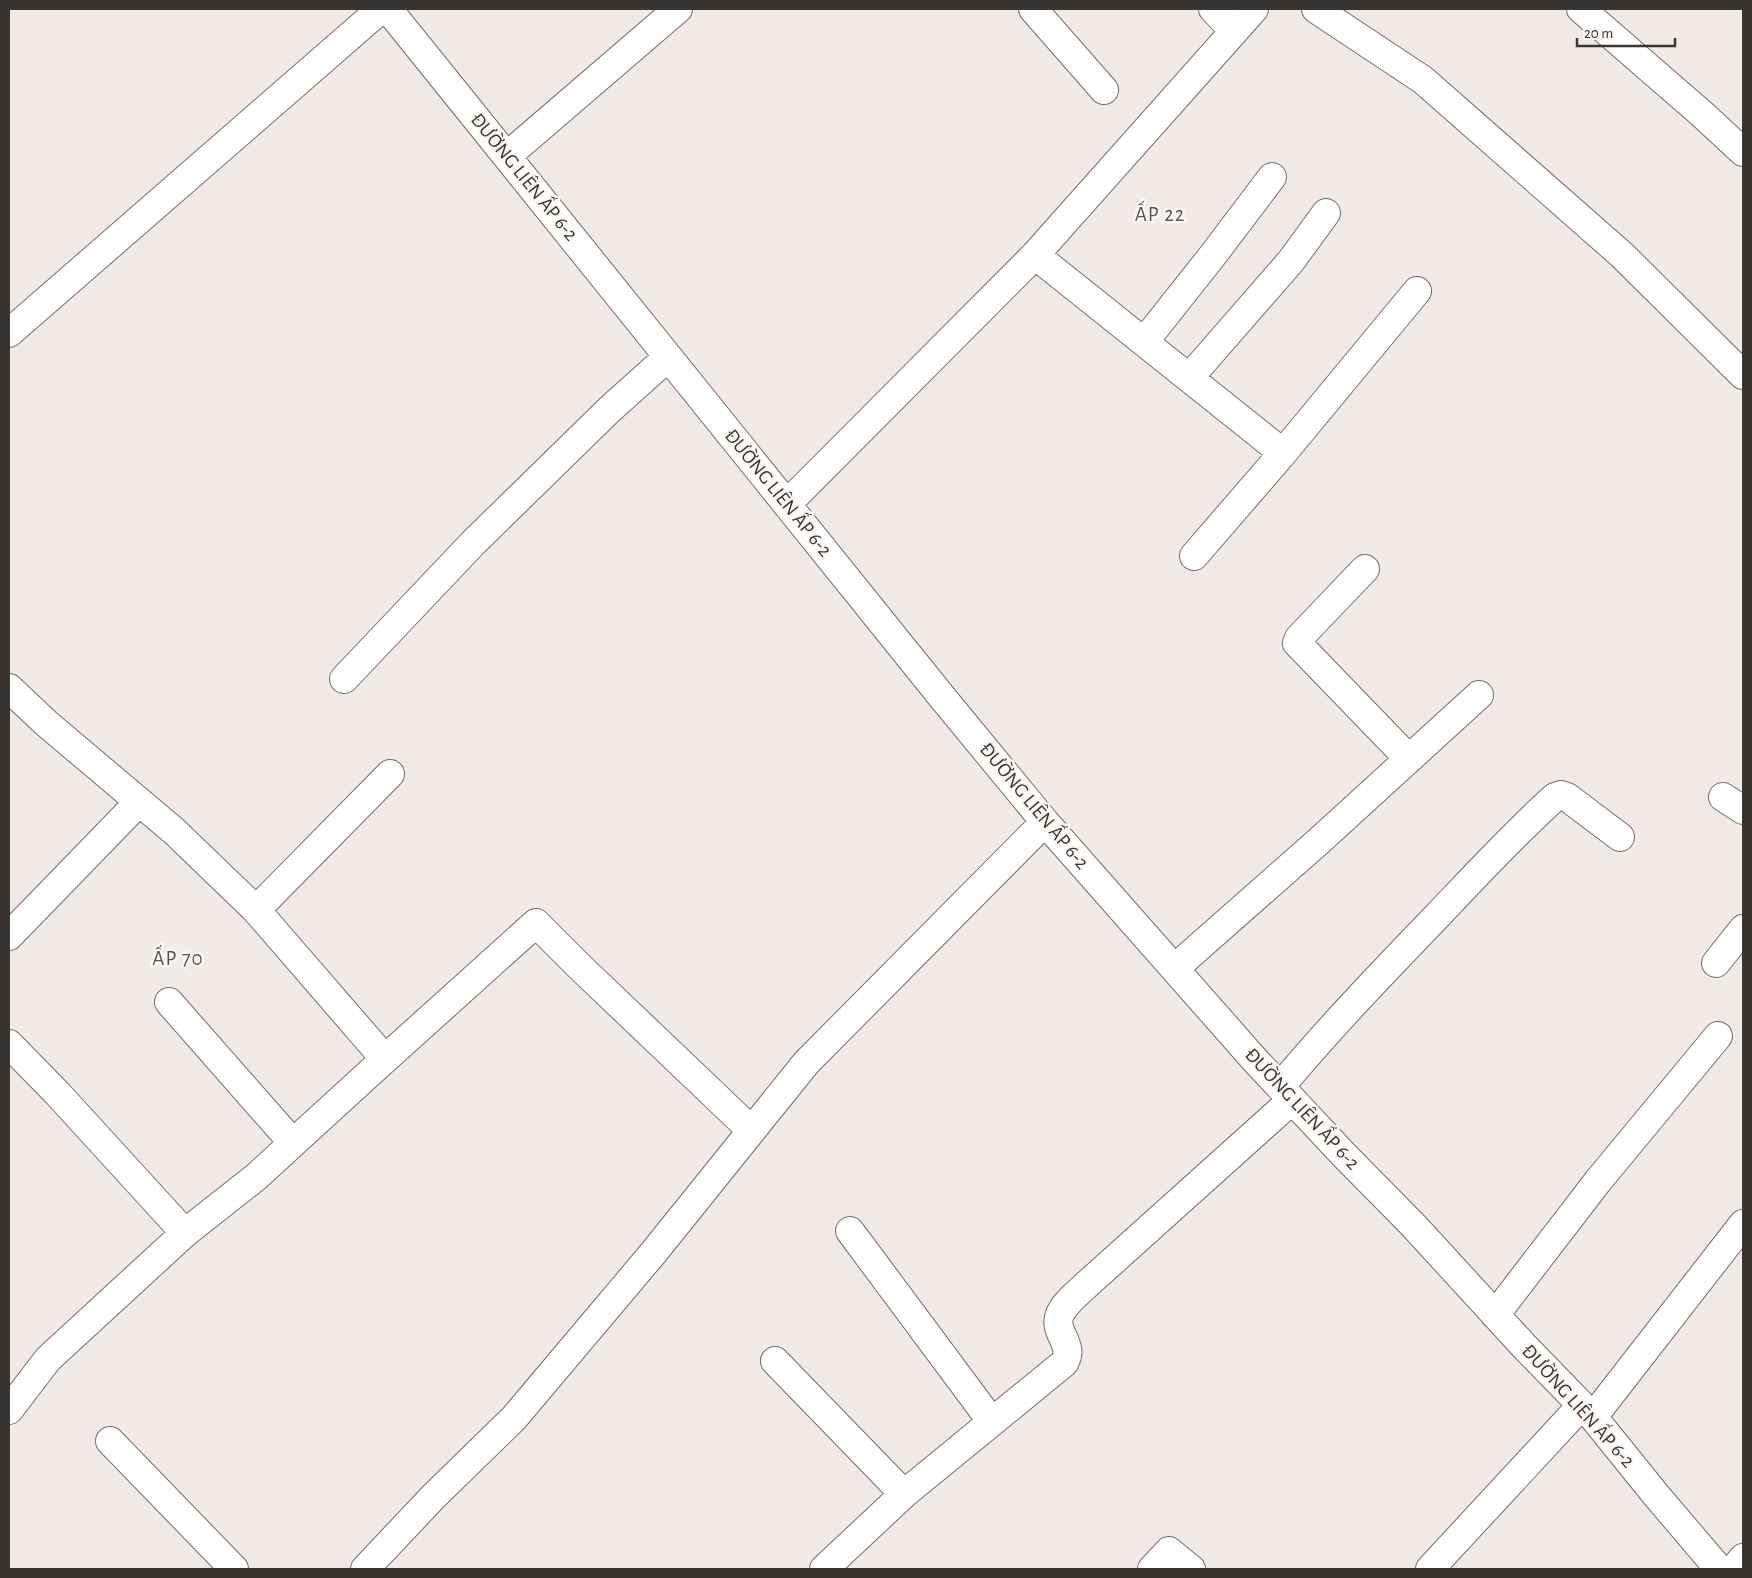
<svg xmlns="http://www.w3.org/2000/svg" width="1752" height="1578" viewBox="0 0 1752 1578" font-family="'Alegreya Sans',sans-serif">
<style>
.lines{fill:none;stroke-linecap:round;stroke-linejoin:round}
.minor-casing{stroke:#746e6b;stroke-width:30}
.minor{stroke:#fff;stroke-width:28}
.labels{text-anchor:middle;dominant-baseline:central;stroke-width:5;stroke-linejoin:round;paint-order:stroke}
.street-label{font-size:20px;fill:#383533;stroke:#fef8f5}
.neighbourhood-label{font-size:21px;letter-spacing:1px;fill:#5a5351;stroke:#fef8f5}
</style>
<rect width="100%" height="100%" fill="#f2eae7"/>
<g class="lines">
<g class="minor-casing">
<path id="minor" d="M388,9L942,697L1045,822L1254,1059L1344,1155L1414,1226L1524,1346L1593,1417L1656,1495L1719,1569
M1033,9L1104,90
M1213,9L1234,31
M1316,9L1423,80L1622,255L1743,375
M1581,9L1702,114L1743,152
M507,156L678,9
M1035,255L1283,453
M9,333L381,9
M1144,342L1213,255L1272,177
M1189,378L1291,261L1326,213
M787,504L1035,255L1254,9
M1194,556L1283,453L1417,291
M1365,569L1299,638L1297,643L1409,759
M344,679L473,543L610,409L668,357
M9,688L46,723L174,831L256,910L385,1059L256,1177L185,1233L48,1359L9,1410
M1723,797L1743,810
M256,910L390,774
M9,936L139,802
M1716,963L1743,929
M1175,968L1319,841L1479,695
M169,1002L293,1143
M9,1044L57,1093L185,1233
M385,1059L536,923L580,967L751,1130
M1280,1087C1331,1026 1385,970 1440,913C1477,874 1515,833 1555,797L1561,795L1567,797L1620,837
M850,1231L992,1422
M1495,1315L1598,1181L1718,1036
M775,1361L904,1494
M1593,1417L1743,1224
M110,1441L234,1569
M365,1569L433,1497L514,1418L654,1252L806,1063L1045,822
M824,1569L904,1494L1064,1363C1076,1344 1052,1333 1060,1314C1065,1303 1076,1295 1084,1287L1292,1100
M1152,1569L1169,1551L1191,1569
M1430,1569L1581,1406
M1734,1569L1743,1558"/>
</g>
<use href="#minor" class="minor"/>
</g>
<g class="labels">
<g class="street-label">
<text transform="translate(524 177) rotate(51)">ĐƯỜNG LIÊN ẤP 6-2</text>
<text transform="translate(778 493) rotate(51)">ĐƯỜNG LIÊN ẤP 6-2</text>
<text transform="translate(1034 806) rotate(50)">ĐƯỜNG LIÊN ẤP 6-2</text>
<text transform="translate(1302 1109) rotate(47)">ĐƯỜNG LIÊN ẤP 6-2</text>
<text transform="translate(1578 1406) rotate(48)">ĐƯỜNG LIÊN ẤP 6-2</text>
</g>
<g class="neighbourhood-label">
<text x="1160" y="214">ẤP 22</text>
<text x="178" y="958">ẤP 70</text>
</g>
</g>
<rect width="1752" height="1578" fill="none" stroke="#383533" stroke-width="20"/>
<path d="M1577 38v8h98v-8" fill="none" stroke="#383533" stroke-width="2.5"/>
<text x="1584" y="38" font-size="15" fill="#383533" stroke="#fef8f5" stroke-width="4" paint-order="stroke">20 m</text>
</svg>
